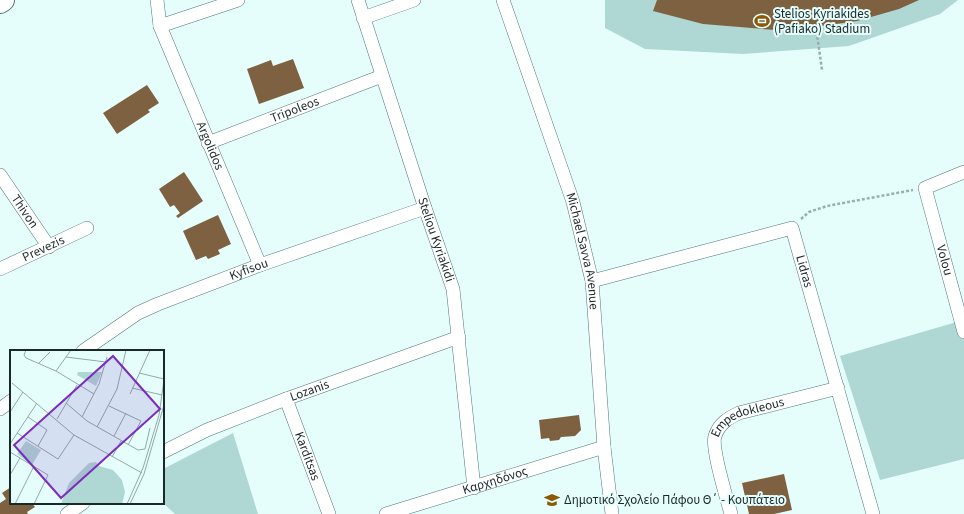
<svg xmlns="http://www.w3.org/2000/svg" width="964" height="514" viewBox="0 0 964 514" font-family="'Source Sans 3',sans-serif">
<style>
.green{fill:#afd8d5}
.building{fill:#7e6140}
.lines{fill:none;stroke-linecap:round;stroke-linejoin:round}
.minor-casing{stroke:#507674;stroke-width:14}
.trunk-casing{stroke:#507674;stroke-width:24}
.path{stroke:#99afad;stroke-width:2.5;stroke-dasharray:3 2;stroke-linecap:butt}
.minor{stroke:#fff;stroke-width:13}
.trunk{stroke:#fff;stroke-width:22}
.labels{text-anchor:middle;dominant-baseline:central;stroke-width:4;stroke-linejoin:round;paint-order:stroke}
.poi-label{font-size:13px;fill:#192928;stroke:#e5fefc;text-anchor:start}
.street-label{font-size:13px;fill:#192928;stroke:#e5fefc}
.inset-road{fill:none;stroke:#93a9a7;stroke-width:1}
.view{fill:#7b2cbf;fill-opacity:0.15;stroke:#7b2cbf;stroke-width:2}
.inset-edge{fill:none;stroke:#192928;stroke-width:2}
</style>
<rect width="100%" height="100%" fill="#e5fefc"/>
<path class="green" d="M605,0H958L940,14L849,46L743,54L645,49L605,28Z
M960,321L964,338V459L880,480L840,356Z
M233,433L258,514H175L163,503V469Z"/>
<path class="building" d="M657,0H919L899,9L857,21L787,31L703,24L653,11Z
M293,59L304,88L259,104L247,69L271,60L273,66Z
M147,85L159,103L148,110L150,112L117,134L103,113Z
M184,172L203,201L178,218L176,216L180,213L174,205L170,207L159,189Z
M218,215L231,244L218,250L220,254L208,259L206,256L196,260L183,231Z
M579,415L581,430L575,436L561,437L559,440L550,441L549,438L541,439L539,420Z
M784,474L792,510L774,514H749L742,483Z
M11,487V503H32L35,507L27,512L28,514H0V503L6,499L2,493Z"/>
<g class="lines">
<g class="minor-casing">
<g id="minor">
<path d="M157,0L160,26"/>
<path id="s1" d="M238,0L160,26L260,265"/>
<path id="s2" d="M358,0L425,208L453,289L474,488"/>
<path id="s3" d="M503,0L573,202L592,281L604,447L612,514"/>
<path d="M363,18L414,0"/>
<path id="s4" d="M208,143L382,76"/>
<path id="s5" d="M964,172L925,188L964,332"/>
<path id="s6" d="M0,175L49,247"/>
<path id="s7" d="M0,269L87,228"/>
<path id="s8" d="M592,281L792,228L873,514"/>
<path id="s9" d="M83,351L138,313L158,304L260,265L425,208"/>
<path id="s10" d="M286,399L329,514"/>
<path d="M0,409L11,401"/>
<path id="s11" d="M163,452L207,430L286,399L459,337"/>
<path d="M67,514L83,503"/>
<path id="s12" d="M386,514L604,447"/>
<path id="s13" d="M731,514C727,499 711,448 715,436C719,424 728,418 739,413L838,388"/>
</g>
</g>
<g class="trunk-casing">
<path id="trunk" d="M0,2L3,0"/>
</g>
<path class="path" d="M816,27L822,70
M801,219L809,212L827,206L913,190"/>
<use href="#minor" class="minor"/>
<use href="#trunk" class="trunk"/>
</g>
<defs>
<g id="stadium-bare" transform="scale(1.2)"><path d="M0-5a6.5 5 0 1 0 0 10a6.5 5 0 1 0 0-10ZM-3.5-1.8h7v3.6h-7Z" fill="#8d5807" stroke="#e5fefc" stroke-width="2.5" paint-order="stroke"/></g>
<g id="school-bare" transform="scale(1.2)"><path d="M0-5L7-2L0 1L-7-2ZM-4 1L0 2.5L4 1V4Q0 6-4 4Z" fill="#8d5807" stroke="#e5fefc" stroke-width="2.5" paint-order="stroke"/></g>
</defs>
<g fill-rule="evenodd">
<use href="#stadium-bare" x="762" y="21"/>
<use href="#school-bare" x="552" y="500"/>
</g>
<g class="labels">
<g class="poi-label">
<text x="774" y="14">Stelios Kyriakides<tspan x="774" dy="15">(Pafiako) Stadium</tspan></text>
<text x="564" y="500">Δημοτικό Σχολείο Πάφου Θ΄ - Κουπάτειο</text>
</g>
<g class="street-label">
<text stroke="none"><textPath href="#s4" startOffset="93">Tripoleos</textPath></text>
<text stroke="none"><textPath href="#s1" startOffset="212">Argolidos</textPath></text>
<text stroke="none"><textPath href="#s6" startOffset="44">Thivon</textPath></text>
<text stroke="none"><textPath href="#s2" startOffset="252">Steliou Kyriakidi</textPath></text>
<text stroke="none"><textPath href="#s7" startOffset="48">Prevezis</textPath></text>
<text stroke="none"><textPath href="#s3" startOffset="264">Michael Savva Avenue</textPath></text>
<text stroke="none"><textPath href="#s5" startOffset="117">Volou</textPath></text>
<text stroke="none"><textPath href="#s9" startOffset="186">Kyfisou</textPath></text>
<text stroke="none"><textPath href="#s8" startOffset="252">Lidras</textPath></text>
<text stroke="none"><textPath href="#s11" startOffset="159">Lozanis</textPath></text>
<text stroke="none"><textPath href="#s13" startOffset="120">Empedokleous</textPath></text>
<text stroke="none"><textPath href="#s10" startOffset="61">Karditsas</textPath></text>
<text stroke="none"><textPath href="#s12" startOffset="114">Καρχηδόνος</textPath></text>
</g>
</g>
<g transform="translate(10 350)">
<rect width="154" height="154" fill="#e5fefc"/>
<path d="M68,22H92L86,36L67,25ZM16,91L31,100L22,115L7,104ZM86,112L89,116L103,120L112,130L115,142L112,154H51L59,133L79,113Z" fill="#afd8d5"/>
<path class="inset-road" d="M16,0L14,5L16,8L46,21L84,44M56,7L96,12M29,13L40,2M46,21L61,0M129,23L154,29M2,33L64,85L132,123M122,38L152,45M120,44L140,0M56,53L77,71L128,100L135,99L140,78M99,56L131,71L118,95M0,62L13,42M18,67L37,80L28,96M72,67L89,34L97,7M47,69L67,35M87,77L107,39L116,0M7,83L48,109L64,85M104,86L116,63M0,94L27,53M0,102L38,125L24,154M102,107L111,91M0,125L10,108M5,154L24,116M117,154L133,118L149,65L154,30M120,154L134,124L154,55"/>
<path class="view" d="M103,6L150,59L51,148L4,95Z"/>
<rect width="154" height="154" class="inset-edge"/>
</g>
</svg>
